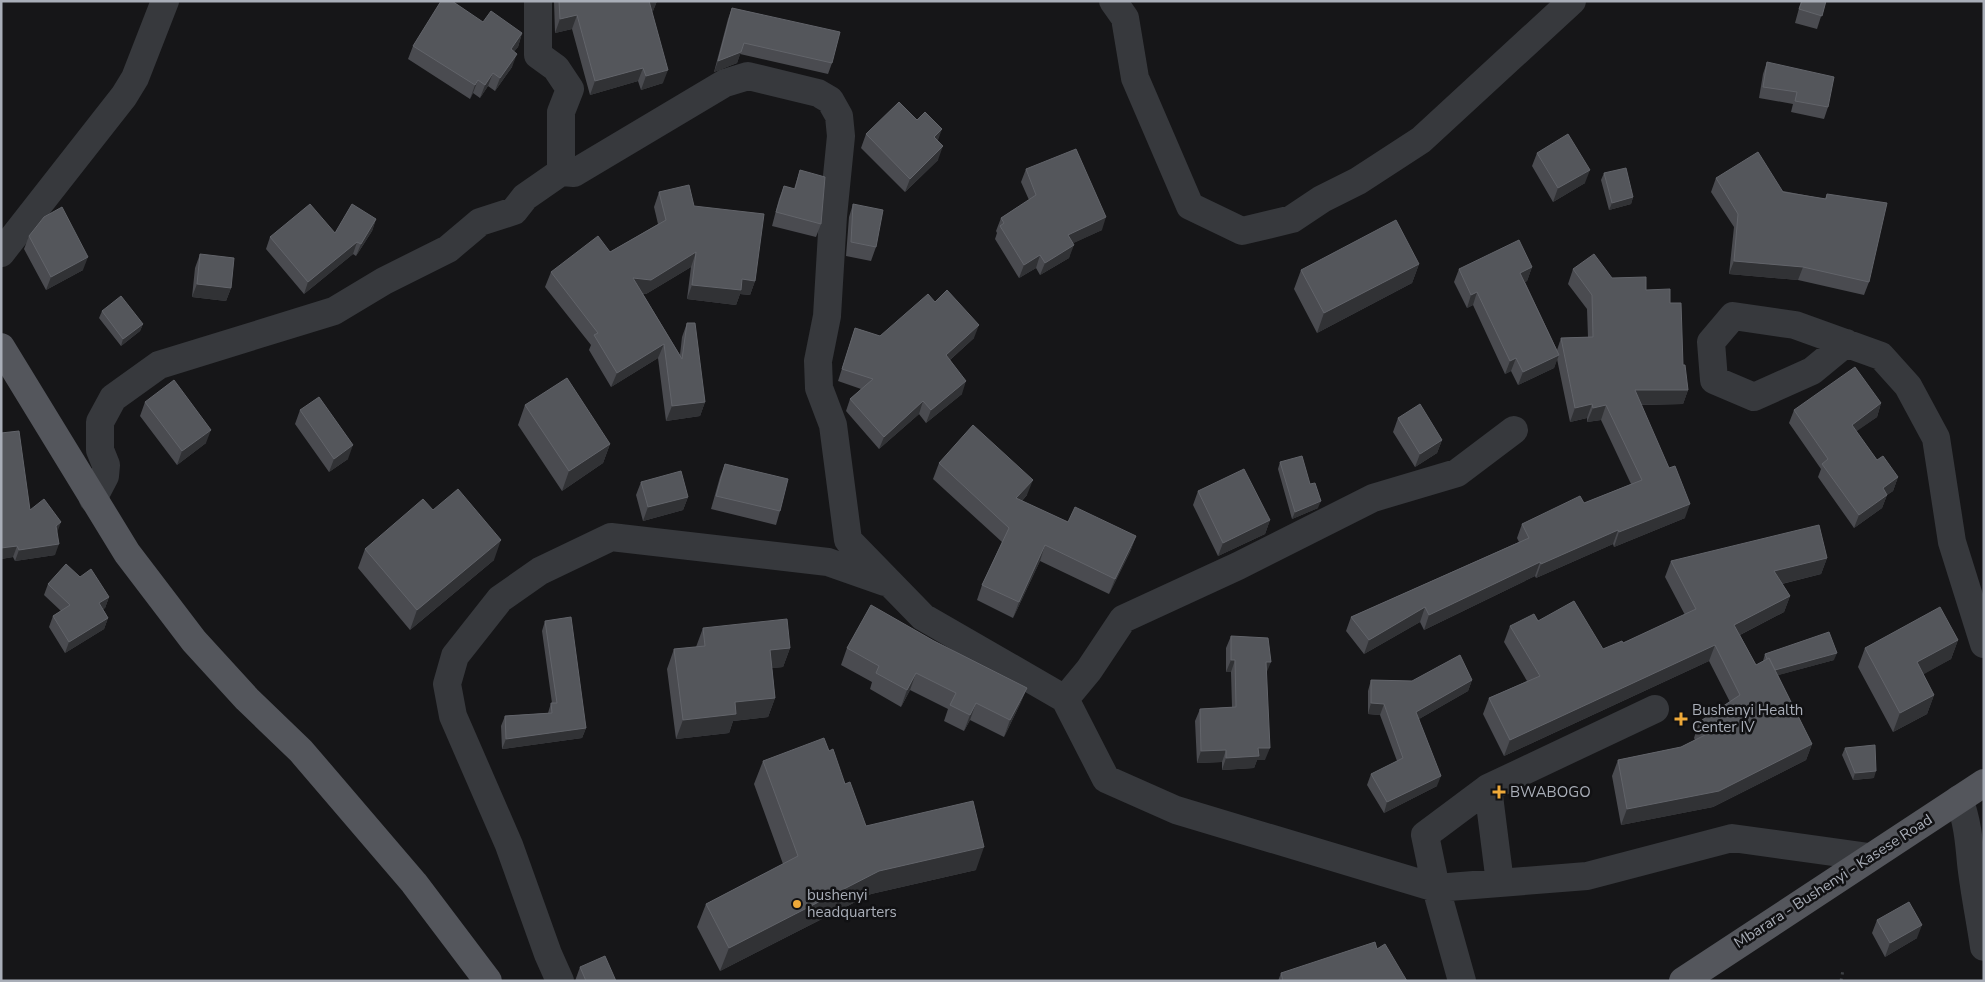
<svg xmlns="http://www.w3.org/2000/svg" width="1985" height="982" viewBox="0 0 1985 982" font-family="'Nunito Sans',sans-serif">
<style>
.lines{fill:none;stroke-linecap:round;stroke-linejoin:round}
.path{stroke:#3d4044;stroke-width:3;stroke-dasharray:2.5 4;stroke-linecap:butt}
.minor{stroke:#37393d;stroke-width:28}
.major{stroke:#54565c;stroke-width:28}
.wall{fill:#4a4b50}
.shaded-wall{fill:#313235}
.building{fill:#54565b;stroke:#62646a}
.poi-dot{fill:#eea939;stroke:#111113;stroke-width:2}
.labels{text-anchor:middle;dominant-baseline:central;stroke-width:5;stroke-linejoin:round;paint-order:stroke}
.poi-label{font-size:15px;fill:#a9aeb8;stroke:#111113;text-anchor:start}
.street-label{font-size:15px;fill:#a9aeb8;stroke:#111113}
</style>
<rect width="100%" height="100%" fill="#161618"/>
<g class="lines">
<path class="path" d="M1841,981L1843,970"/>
<path class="minor" d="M538,1V55L556,68L570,89L561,112V172
M1113,1L1125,18L1135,78L1190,206L1242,231L1292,219L1322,199L1358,181L1421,140L1572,1
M1,253L124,96L135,78L165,1
M1846,343L1812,371L1754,397L1714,380L1711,342L1733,316L1795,325L1881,356L1908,386L1936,438L1952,542L1984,644
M93,499L105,476L106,465L100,450V422L113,398L159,365L334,311L384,281L448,249L480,222L514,211L525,197L561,172L574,173L725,83L748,76L818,93L830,100L839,116L841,136L833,216L827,316L818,361L819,388L833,425L848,540L923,617L1065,699L1106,779L1176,810L1436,888L1587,876L1732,838L1869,857
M1065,699L1089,670L1123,619L1238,566L1373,498L1457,473L1514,430
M1488,788L1500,883
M1959,799C1967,820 1969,840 1971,863C1974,891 1980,919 1984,947
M560,981L548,954L509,845L453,716L447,684L455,656L500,599L540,571L611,537L828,562L885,582
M1462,981L1436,888L1425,835L1488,788L1655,709"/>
<path class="major" d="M1,347L127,553L194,641L247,699L301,751L414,883L488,981
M1683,981L1984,783"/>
</g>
<path class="wall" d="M554,1H657L653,11L651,12L663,83L641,90L638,81L590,95L572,29L555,33Z
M1801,1H1826L1817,29L1795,23Z
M732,8L832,63L828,74L740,54L737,63L714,72L728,19Z
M483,22L522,33L518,47L514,51L512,67L495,91L488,86L480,98L473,93L470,99L408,59L413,46Z
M1767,62L1828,107L1824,119L1791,112L1793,104L1759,98L1763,74Z
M866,134L938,141V160L905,192L861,148Z
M1537,153L1585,183L1553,202L1532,166Z
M1026,169L1102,230L1073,243L1069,258L1040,275L1036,268L1019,278L995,239L997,233L996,231L1001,218L1029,200L1021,182Z
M800,170L821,224L816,237L772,226L779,199L784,186L794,189Z
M1604,173L1633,197L1631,204L1609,210L1601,180Z
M1716,178L1825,199L1827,194L1869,282L1864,295L1798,280L1729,274L1734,227L1711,192Z
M659,192L694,206L755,281L750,295L740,294L736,305L687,299L691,267L646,294H643L680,355L682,337L687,323L705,402L700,416L666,421L658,358L611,387L589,350L591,345L545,287L551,272L610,252L658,224L654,207Z
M853,204L876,247L871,261L846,256L849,217Z
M376,219L372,231L356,256L353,254L304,294L266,249L270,237L335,233Z
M29,236L83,270L46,290L24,249Z
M200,254L231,288L226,301L192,297L195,268Z
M1419,264L1412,283L1317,333L1294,289L1301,270Z
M1532,267L1527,281L1525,282L1557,350L1561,338L1588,337L1587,309L1568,284L1573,269L1612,278L1646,290L1670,303L1688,390L1683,404L1641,405L1685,518L1614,547L1613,544L1536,578L1535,576L1424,630L1420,622L1364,654L1346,631L1351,617L1519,542L1517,538L1522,524L1584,503L1631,484L1601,420L1587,422V418L1570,422L1557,359L1554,368L1518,385L1511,371L1505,374L1473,305L1467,308L1454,282L1459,269Z
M935,302L974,338L950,360L962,394L926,423L919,414L879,449L846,411L850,399L861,389L838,381L855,328L880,336Z
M102,311L143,324L140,331L121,346L99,318Z
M145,402L206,443L177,465L140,416Z
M1881,403L1877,417L1856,431L1877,460L1898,477L1893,491L1887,495L1882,508L1854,528L1818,477L1821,469L1789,423L1794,410Z
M525,405L610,444L603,463L562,491L518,425Z
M300,410L348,459L329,472L295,424Z
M1398,418L1442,440L1437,453L1415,467L1393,432Z
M1280,462L1310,484L1318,508L1292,519L1278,469Z
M939,463L1027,495L1022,501L1068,522L1136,536L1130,552L1109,594L1040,561L1013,618L977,600L982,585L1002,542L933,479Z
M725,464L780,511L776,525L711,509L720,477Z
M641,482L688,497L683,510L643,521L636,495Z
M1198,491L1270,520L1265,534L1218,556L1193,505Z
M30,510L57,532L55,555L15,561L13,557L1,559Z
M433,510L494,560L410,630L358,568L365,549Z
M1827,558L1821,574L1782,584L1790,596L1784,612L1740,635L1756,665L1763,661L1765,654L1834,660L1778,675L1812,744L1806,760L1713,807L1621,825L1612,776L1618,760L1681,747L1695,740L1694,738L1699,722L1730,702L1709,661L1504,756L1483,714L1489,698L1527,681L1504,642L1510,626L1538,621L1603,649L1623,643L1685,615L1665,577L1671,561Z
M80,577L109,597L105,608L103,609L108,618L104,629L65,653L49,627L53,616L61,611L44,595L48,584Z
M545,621L586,728L582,738L502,749L501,726L505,716L548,713L551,703H552L542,631Z
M703,628L790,648L783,667L772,668L775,698L768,717L733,721L729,733L676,739L667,669L674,649L696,647Z
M1231,636L1266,674L1265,760H1257L1254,768L1222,770V762L1197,763L1195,721L1200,709L1232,707L1231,672H1226V648Z
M1958,640L1951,659L1923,674L1934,695L1927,714L1893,732L1858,667L1865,648Z
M934,641L1027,688L1020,704L1004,737L970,720L964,731L944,721L948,709L910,690L901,707L870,689L872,682L841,665L847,648Z
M1371,680L1412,681L1472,680L1468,691L1419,719L1437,786L1384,813L1367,785L1371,774L1397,761L1380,715L1368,714V691Z
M1845,748L1874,778L1853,780L1842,755Z
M829,751L866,826L976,870L871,894L720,971L697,927L706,904L783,864L754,784L763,761Z
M1877,920L1917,938L1885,957L1872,933Z
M1377,949L1407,981H1278L1281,973Z
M580,967L616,981H575Z"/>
<path class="shaded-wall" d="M648,1H657L653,11L643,13Z
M577,15L572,29L555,33L560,19Z
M522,33L518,47L506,62L511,49Z
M741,52L737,63L714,72L718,61Z
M517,54L512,67L495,91L500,78Z
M643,68L638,81L590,95L595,81Z
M668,70L663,83L641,90L646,76Z
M493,73L488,86L480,98L485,85Z
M478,80L473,93L470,99L475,85Z
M942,129L937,143L934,137Z
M943,146L938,160L905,192L910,179Z
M1590,170L1585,183L1553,202L1558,188Z
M1633,197L1631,204L1609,210L1612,203Z
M1106,217L1102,230L1063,248L1068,235Z
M376,219L372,231L356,256L361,244Z
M357,242L353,254L304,294L308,282Z
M1074,245L1069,258L1040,275L1045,263Z
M696,252L691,267L646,294L628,292L633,278Z
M1040,255L1036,268L1019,278L1024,265Z
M88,257L83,270L46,290L51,277Z
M1734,261L1803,267L1798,280L1729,274Z
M1419,264L1412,283L1317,333L1324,313Z
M1532,267L1527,281L1516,286L1520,273Z
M742,279L755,281L750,295L740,294L736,305L687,299L692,285Z
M197,284L231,288L226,301L192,297Z
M1477,292L1473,305L1467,308L1471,295Z
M143,324L140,331L121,346L123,339Z
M979,325L974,338L942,367L946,355Z
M664,344L658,358L611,387L617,373Z
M1559,355L1554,368L1518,385L1523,372Z
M1516,358L1511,371L1505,374L1510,361Z
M966,381L962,394L926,423L931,410Z
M1635,390H1688L1683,404L1630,405Z
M923,401L919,414L879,449L884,437Z
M705,402L700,416L666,421L672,406Z
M1881,403L1877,417L1847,438L1852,425Z
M1592,404L1587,418L1570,422L1575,408Z
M1606,405L1601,420L1587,422L1593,408Z
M211,430L206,443L177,465L182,451Z
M1442,440L1437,453L1415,467L1420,454Z
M610,444L603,463L562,491L569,471Z
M353,445L348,459L329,472L334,459Z
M1898,477L1893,491L1887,495L1882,508L1854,528L1859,515L1883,488Z
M1033,480L1027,495L1010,514L1016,498Z
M688,497L683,510L643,521L648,507Z
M1321,501L1318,508L1292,519L1295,512Z
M1690,504L1685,518L1614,547L1619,532Z
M1270,520L1265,534L1218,556L1223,543Z
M61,522L57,533L56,526Z
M1618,530L1613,544L1536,578L1541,564Z
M1136,536L1130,552L1109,594L1115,579Z
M501,540L494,560L410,630L417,610Z
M59,544L55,555L15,561L19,550Z
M1045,545L1040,561L1013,618L1019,602Z
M17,546L13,557L1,559V548Z
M1827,558L1821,574L1769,587L1774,571Z
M1540,562L1535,576L1424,630L1429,615Z
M1790,596L1784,612L1728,641L1734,625Z
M109,597L105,608L95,614L99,603Z
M1425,607L1420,622L1364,654L1369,640Z
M108,618L104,629L65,653L69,642Z
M1958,640L1951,659L1910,682L1917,662Z
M1715,645L1709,661L1504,756L1510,740Z
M790,648L783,667L763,669L770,650Z
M1837,653L1834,660L1768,678L1770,671Z
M1231,660H1235L1231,672H1226Z
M1266,662H1271L1266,674Z
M916,673L910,690L901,707L907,690Z
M1472,680L1468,691L1412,723L1416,712Z
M1027,688L1020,704L1004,737L1010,720Z
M1934,695L1927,714L1893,732L1900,713Z
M775,698L768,717L733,721L729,733L676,739L683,720L735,702Z
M976,703L970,720L964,731L970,715Z
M1371,703L1384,704L1380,715L1368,714Z
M586,728L582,738L502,749L506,739Z
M1812,744L1806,760L1713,807L1621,825L1627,809Z
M1258,748H1270L1265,760H1257L1254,768L1222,770L1226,758Z
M1226,750L1222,762L1197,763L1201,751Z
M1876,771L1874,778L1853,780L1855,773Z
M1441,776L1437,786L1384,813L1387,802Z
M984,847L976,870L871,894L720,971L729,948L879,871Z
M1922,925L1917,938L1885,957L1890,943Z"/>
<path class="building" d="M441,1H452L483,22L491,11L522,33L511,49L517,54L500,78L493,73L485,85L478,80L475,85L413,46Z
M559,1H649L668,70L646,76L643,68L595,81L577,15L560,19Z
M1802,1H1826L1822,16L1799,9Z
M732,8L840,32L832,63L744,43L741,52L718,61Z
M1767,62L1834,77L1828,107L1795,101L1797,92L1763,87Z
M899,102L917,120L925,112L942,129L934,137L943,146L910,179L866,134Z
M1568,134L1590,170L1558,188L1537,153Z
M1076,149L1106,217L1068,235L1074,245L1045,263L1040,255L1024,265L1000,226L1004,223L1001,218L1036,195L1026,169Z
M1758,152L1783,192L1826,199L1827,194L1887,203L1869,282L1803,267L1734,261L1738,214L1716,178Z
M1626,168L1633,197L1612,203L1604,173Z
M800,170L825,177L821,224L776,212L784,186L795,189Z
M689,185L694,206L764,214L755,281L742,279L741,290L692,285L696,252L651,280L633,278L682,359L687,323H695L705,402L672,406L664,344L617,373L594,335L598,333L551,272L598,236L610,252L666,220L659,192Z
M310,204L335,233L352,204L376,219L361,244L357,242L308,282L270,237Z
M853,204L883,210L876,247L851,242Z
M62,207L88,257L51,277L29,236L44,217Z
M1396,220L1419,264L1324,313L1301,270Z
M1519,240L1532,267L1520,273L1559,355L1523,372L1516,358L1510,361L1477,292L1471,295L1459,269Z
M200,254L234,258L231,288L197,284Z
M1594,254L1612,278L1646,277V290L1670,289V303H1681L1683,365H1685L1688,390H1635L1669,468L1675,466L1690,504L1619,532L1618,530L1541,564L1540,562L1429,615L1425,607L1369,640L1351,617L1529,538L1522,524L1580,496L1584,503L1642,480L1606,405L1593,408L1592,404L1575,408L1561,338L1593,337L1592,295L1573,269Z
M947,290L979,325L946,355L966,381L931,410L923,401L884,437L850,399L873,379L842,369L855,328L880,336L928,294L935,302Z
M121,296L143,324L123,339L102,311Z
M1855,367L1881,403L1852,425L1877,460L1883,456L1898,477L1883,488L1887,495L1859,515L1822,464L1828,459L1794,410Z
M567,378L610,444L569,471L525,405Z
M174,380L211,430L182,451L145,402Z
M319,397L353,445L334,459L300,410Z
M1420,404L1442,440L1420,454L1398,418Z
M973,425L1033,480L1016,498L1068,522L1075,507L1136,536L1115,579L1045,545L1019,602L982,585L1009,528L939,463Z
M19,431L30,510L44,499L61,522L56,526L59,544L19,550L17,546L1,548V433Z
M1302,456L1310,484L1315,483L1321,501L1295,512L1280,462Z
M725,464L788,479L780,511L716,496Z
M1244,469L1270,520L1223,543L1198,491Z
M681,471L688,497L648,507L641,482Z
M458,489L501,540L417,610L365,549L423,499L433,510Z
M1819,525L1827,558L1774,571L1790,596L1734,625L1756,665L1769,658L1812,744L1719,791L1627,809L1618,760L1681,747L1707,734L1699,722L1740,695L1715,645L1510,740L1489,698L1540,676L1510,626L1534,614L1538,621L1574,601L1603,649L1622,641L1623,643L1696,609L1671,561Z
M66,564L80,577L91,569L109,597L99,603L108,618L69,642L53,616L70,605L48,584Z
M871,605L934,641L1027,688L1010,720L976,703L970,715L950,705L956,693L916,673L907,690L876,673L879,666L847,648Z
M1940,607L1958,640L1917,662L1934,695L1900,713L1865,648Z
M571,617L586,728L506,739L505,716L552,713L551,703H557L545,621Z
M787,619L790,648L770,650L775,698L735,702L736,714L683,720L674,649L705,646L703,628Z
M1829,632L1837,653L1775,670L1769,658L1767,659L1765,654Z
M1231,636L1268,638L1271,662H1266L1270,748H1258L1259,756L1226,758V750L1201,751L1200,709L1236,707L1235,660H1231Z
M1460,655L1472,680L1416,712L1441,776L1387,802L1371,774L1403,758L1384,704L1371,703V680L1412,681Z
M824,738L829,751L833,749L845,784L850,782L866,826L973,801L984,847L879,871L729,948L706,904L798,856L763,761Z
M1875,745L1876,771L1855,773L1845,748Z
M1909,902L1922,925L1890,943L1877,920Z
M1375,942L1377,949L1385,944L1407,981H1283L1281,973Z
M605,956L616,981H586L580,967Z"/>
<g class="poi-dot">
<path d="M1678.5 711.5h5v5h5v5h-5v5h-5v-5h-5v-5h5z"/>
<path d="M1496.5 784.5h5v5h5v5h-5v5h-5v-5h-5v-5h5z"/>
<circle cx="797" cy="904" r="5"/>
</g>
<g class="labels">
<g class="poi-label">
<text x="1692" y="710">Bushenyi Health<tspan x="1692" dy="17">Center IV</tspan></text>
<text x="1510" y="792">BWABOGO</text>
<text x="807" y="895">bushenyi<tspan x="807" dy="17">headquarters</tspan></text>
</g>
<g class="street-label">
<text transform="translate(1833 881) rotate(-33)">Mbarara - Bushenyi - Kasese Road</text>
</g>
</g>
<rect width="1985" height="982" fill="none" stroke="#a9aeb8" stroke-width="5"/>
</svg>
